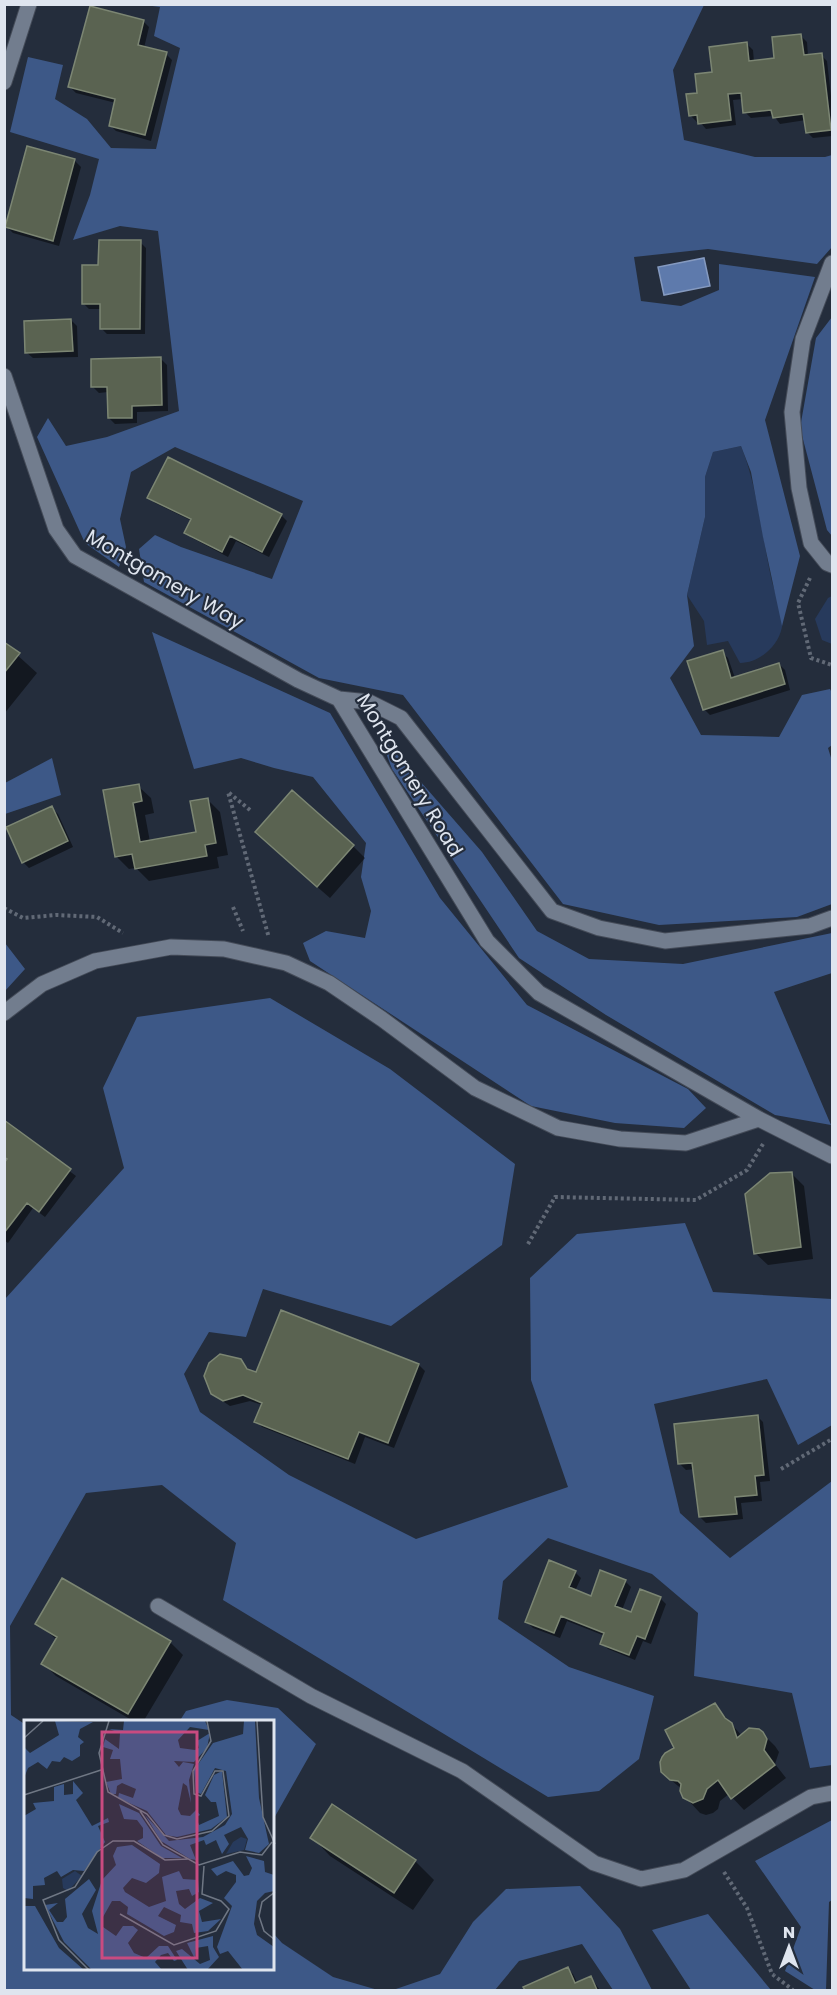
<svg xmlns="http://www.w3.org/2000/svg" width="837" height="1995" viewBox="0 0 837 1995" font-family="Poppins,sans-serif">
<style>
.green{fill:#273a5c}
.forest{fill:#3d5887}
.water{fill:#5e7aac;stroke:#859ac0;stroke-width:1.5}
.shadow{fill:#0007}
.building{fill:#5a6351;stroke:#7c8673;stroke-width:1.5}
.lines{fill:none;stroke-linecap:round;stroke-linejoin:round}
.street-casing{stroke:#444b58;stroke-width:17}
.path{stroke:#616976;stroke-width:4;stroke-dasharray:3 3;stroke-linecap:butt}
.street{stroke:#727d8e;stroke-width:15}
.labels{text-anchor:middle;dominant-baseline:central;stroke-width:4.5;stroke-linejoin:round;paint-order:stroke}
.street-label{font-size:20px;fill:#dfe5ef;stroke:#242d3c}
.inset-road{fill:none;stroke:#6f7784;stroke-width:1.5}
.view{fill:#c94b80;fill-opacity:0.15;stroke:#c94b80;stroke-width:3}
.inset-edge{fill:none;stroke:#dfe5ef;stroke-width:3}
</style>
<rect width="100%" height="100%" fill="#242d3c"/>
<path class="green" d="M741,446C758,489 762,537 772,582C775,592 784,618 782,627C778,647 759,663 740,663L728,641L707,645L704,621L687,595L705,517V477L713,452Z
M832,596V644L822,640L815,619L828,598Z"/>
<path class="forest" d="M145,5H704L673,70L684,140L755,157H825L832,155V247L817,264L708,249L634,257L641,301L681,306L719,290V264L815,277L765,420L800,556L782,626L763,537L751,472L741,446L713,452L705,477V517L687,595L694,646L670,678L701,735L779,737L802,695L830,689L832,693V745L828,748L832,761V904L797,917L659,925L563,904L403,695L319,678L144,582L139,549L155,535L181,547L272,579L303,501L175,447L131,472L120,519L126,547L119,567L85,543L37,437L48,418L66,446L107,437L179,411L158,231L120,226L73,240L90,195L99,159L10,132L28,57L63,65L55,99L87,119L111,148L156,149L180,48L154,36L160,7Z
M832,317V536L827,530L800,428L816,338Z
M152,632L330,713L440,898L527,1005L688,1089L706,1108L684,1128L615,1123L531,1106L310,961L303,943L326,931L365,938L371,911L361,877L366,843L313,777L274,768L241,758L194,769Z
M379,734L482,852L537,931L589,959L683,964L832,933V973L774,992L831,1125L775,1115L606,1015L519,958L392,769Z
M52,758L61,795L5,814V783Z
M5,943L25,969L5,991H4Z
M270,998L390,1069L515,1164L502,1245L391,1326L263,1289L246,1337L209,1332L184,1374L200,1412L289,1475L416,1539L568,1487L531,1380L530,1278L577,1234L685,1223L713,1292L832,1299V1425L798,1445L767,1379L654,1404L680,1513L730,1558L832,1481V1765L810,1768L792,1693L694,1676L698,1613L652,1574L548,1538L503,1581L498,1619L569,1667L654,1696L639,1759L599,1791L548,1797L223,1600L236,1543L162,1485L86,1493L10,1626L11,1715L26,1725V1970H273V1933L282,1943L333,1977L378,1990H5V1299L124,1168L103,1088L137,1017Z
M227,1700L278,1708L316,1744L273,1820V1722H179L186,1711Z
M832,1820V1900L829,1902L826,1990H815L785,1971L801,1927L755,1861Z
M580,1886L620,1929L652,1990H613L582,1944L519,1961L495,1990H393L440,1974L473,1922L506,1889Z
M708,1914L771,1990H691L652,1930Z"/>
<path class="water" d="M704,258L710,286L664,295L658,267Z"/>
<path class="shadow" d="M143,21L149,27L144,48L166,54L172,60L151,141L116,131L110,125L116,103L76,93L70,87Z
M801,36L807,42L808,56L821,55L827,61L832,105V136L813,138L807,132L806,120L780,124L774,116L751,118L745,112L743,99L733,100L736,125L706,129L699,121L697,122L691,116L699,94L714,74L747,44L753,50L754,62L776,59Z
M28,148L75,161L81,167L59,246L13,233L7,227Z
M140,242L146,248L145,334H107L101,328V309H89L83,303L100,266Z
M71,320L77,326L78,357L33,358L26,352Z
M161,359L167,365L168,411L137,412V423L115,424L109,418L108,392L99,393L93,387Z
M149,497L281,515L287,521L269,557L236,541L228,557L192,538L186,532L192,521L155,503Z
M4,643L37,673L4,714Z
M722,652L728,658L735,678L779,664L785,670L790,690L710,715L704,709Z
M138,786L151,798L154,813L145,815L150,842L197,834L207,799L220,812L228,855L217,857L219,868L149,881L136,868L129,869L117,857Z
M52,808L58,814L73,847L29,868L23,862Z
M269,845L353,846L365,858L330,898Z
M4,1122L76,1176L45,1217L33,1208L8,1243L4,1240V1166L8,1160L4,1157Z
M792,1174L804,1186L813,1259L768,1265L755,1253Z
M282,1312L419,1365L425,1371L394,1448L365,1437L355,1464L262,1427L256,1421L262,1405L250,1401L230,1406L212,1394L240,1360L250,1371L257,1374Z
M757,1416L763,1422L770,1481L760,1482L762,1501L741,1503L743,1519L706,1523L700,1517L695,1469L686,1470L680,1464Z
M575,1572L581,1578L575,1591L591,1598L625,1581L631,1587L622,1610L632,1614L660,1598L666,1604L651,1644L643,1641L635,1660L608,1649L602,1643L605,1636L567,1621L560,1638L533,1628L527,1622Z
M62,1580L170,1642L183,1655L143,1722H135L56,1676L43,1663L57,1640L37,1623Z
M715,1705L742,1736L762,1733L775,1746L779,1752L775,1764L786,1778L744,1810L729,1794L720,1801L718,1809L713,1813L706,1815L700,1813L687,1799L683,1790L666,1776L676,1749Z
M333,1806L415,1861L434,1880L413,1910L330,1856L312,1837Z
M567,1968L573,1974L578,1984L591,1978L600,1990H526L525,1987Z"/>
<path class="building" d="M90,6L144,20L138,45L167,52L145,135L109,126L115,99L68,87Z
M801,34L804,55L822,53L831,130L806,133L803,114L773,118L771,110L743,113L741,93L728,94L731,120L698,124L697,115L689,116L686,94L697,93L695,74L712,72L709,47L747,42L749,61L774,58L772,37Z
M27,146L75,159L53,241L5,227Z
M99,240H141L140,329H100V304H82V265H98Z
M71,319L73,351L25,353L24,321Z
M161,357L162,405L132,406V418H108L107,387H91V359Z
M168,457L282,514L262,552L230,536L222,552L184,533L191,519L147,498Z
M4,642L20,653L4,673Z
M723,650L731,678L779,663L785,684L703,710L687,661Z
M139,784L142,801L133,803L140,842L196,832L190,801L208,798L216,843L205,845L207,856L135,869L132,854L115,857L103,790Z
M292,790L354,845L317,887L255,832Z
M52,806L68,841L22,863L6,827Z
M4,1120L71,1169L39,1212L27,1203L4,1233V1163L7,1159L4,1157Z
M792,1172L801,1247L754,1254L745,1194L770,1173Z
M281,1310L419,1364L388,1443L359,1432L348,1459L254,1422L262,1403L243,1395L223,1401L211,1394L204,1376L209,1363L220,1354L241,1359L247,1369L256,1372Z
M758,1415L764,1475L755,1476L757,1495L735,1497L737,1514L699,1517L692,1463L678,1464L674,1424Z
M549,1560L576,1571L569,1587L591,1596L600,1570L626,1580L615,1606L631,1612L640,1589L661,1597L645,1639L637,1636L629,1655L600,1644L604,1633L561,1616L554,1633L525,1622Z
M62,1578L171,1641L128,1714L41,1664L57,1637L35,1624Z
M715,1703L725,1718L732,1723L737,1738L749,1728L759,1729L763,1732L767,1739L764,1750L775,1765L731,1799L718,1780L707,1789L703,1799L693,1803L683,1798L680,1791L681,1784L678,1781L670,1780L661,1772L660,1762L662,1757L665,1753L674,1748L665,1730Z
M332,1804L416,1860L394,1893L310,1838Z
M568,1967L575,1983L591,1976L597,1990H525L523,1987Z"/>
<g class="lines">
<g class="street-casing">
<path id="street" d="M4,82L29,4
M832,263L803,339L792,412L799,488L811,543L827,563L832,565
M4,376L56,529L75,556L298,680L339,699L369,702L401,718L552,911L599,928L665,941L810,926L832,918
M339,699L487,941L539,993L759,1119L832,1156
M4,1013L42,984L95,961L171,947L224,949L286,963L329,983L382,1019L475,1088L558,1128L620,1139L686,1143L759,1119
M158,1606L311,1696L462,1771L594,1863L641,1879L684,1870L811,1797L832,1793"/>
</g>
<path class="path" d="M810,578L798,603L811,658L832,665
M250,810L228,792L269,938
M233,907L243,931
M4,908L23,918L56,915L97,917L123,933
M528,1244L555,1197L696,1200L747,1170L763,1144
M781,1469L832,1439
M724,1872L747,1908L772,1974L793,1990"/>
<use href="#street" class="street"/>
</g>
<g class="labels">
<g class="street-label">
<text transform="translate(165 579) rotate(30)">Montgomery Way</text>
<text transform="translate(410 775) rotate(59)">Montgomery Road</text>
</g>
</g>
<g transform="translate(24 1720)">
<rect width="250" height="250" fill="#242d3c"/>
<path d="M217,117L223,119L220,130L202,134L209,122ZM51,151L58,156L44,171L39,168L38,159Z" fill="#273a5c"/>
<path d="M31,1L69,2L56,9L54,17L60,22L56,25V36L48,41L40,37L36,42L28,41L23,49L14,42L4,48L0,58V27L6,33L35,15ZM100,1H181L185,10L166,7L154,20L156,28L171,30L175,28L173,21L186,13L183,28L170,42L150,41L155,47L159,42L170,44L165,60L167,83L163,66L159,63L154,89L157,95L166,96L172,90L176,95L172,97L175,105L195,96L192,82H187L181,75L190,55L198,51L203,97L187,109L153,117L142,115L123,91L94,78L95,73L109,78L112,69L98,63L93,66L92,74H87L82,62L98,59L96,39H86L89,30L79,27L81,19L95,29L96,13L85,9L99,10ZM220,1H231L235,78L245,124L235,133L221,130L224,119L217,107L200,115L205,124L198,134L192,120L182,125L180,120L166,125L172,140L166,139L137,121L121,95L145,121L179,117L201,105L208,94L202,51L191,48L177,74L172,72L170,50L189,23L219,14ZM49,61L59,73L52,80L68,106L84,98L85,102L74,106L81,122L60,151L49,150L37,157L33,151L20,158L21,165L9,166V179L0,178V96L12,89L9,83L30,81V67L40,64V75L49,74ZM95,84L115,93L137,126L158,138H138L113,121L119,118V108L113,100L100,99ZM108,125L136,144L135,153L122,163L108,158L99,168L101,172L125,187L142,181L138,157L155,151L159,159L174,160L175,172L168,176L165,169L152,171L155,184L161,189L176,178L189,183L175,191L178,202L197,199L184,211L170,213L168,204L156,202L157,195L140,187L134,196L152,205L150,212L140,216L103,194L104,187L96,181H88L79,197V207L92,216L99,206H109L114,210L104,223L110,233L122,238L135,226H144L153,240L150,241L144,233L137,235L131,242L138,250H68L40,222L21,185L34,183L25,190L33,202H39L43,197L41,179L65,159L72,170L58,194L64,208L74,214L68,191L78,160L92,145L89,136L93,127ZM222,136L240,141L241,152L250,155V171L241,173L233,181L230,204L233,215L250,227V250H219L204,231L196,234L193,227L208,186L200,178L212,162V155L202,151L193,156L187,149L209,141L220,156L225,155L228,148ZM0,186H11L35,228L60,250H0ZM189,216V227L195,237L183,250H164L152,231L158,229L176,244L186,240L184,226L172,228L171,239L163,223Z" fill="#3d5887"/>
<path class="inset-road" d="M85,1L75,33L84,72L123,94L140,115L153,119L188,111L205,96L199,51H191L177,76L170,74L169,51L187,21L183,1M233,1L239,97L251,124M0,18L19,1M0,75L77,50M116,91L139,125L175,145L216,132L238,135L248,122M251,172L238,182L235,196L240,211L251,220M96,194L150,225L192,211L205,189L197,181L178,174L180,146M65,250L35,220L19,180L51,167L73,132L89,121H110L141,140L164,139"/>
<path class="view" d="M78,12H173V238H78Z"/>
<rect width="250" height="250" class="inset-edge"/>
</g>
<rect width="837" height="1995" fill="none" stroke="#dfe5ef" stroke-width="12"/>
<g transform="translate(789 1947)" stroke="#242d3c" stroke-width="4.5" paint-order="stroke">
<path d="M0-4.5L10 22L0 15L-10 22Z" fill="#dfe5ef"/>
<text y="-9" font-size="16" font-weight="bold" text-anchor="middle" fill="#dfe5ef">N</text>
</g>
</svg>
